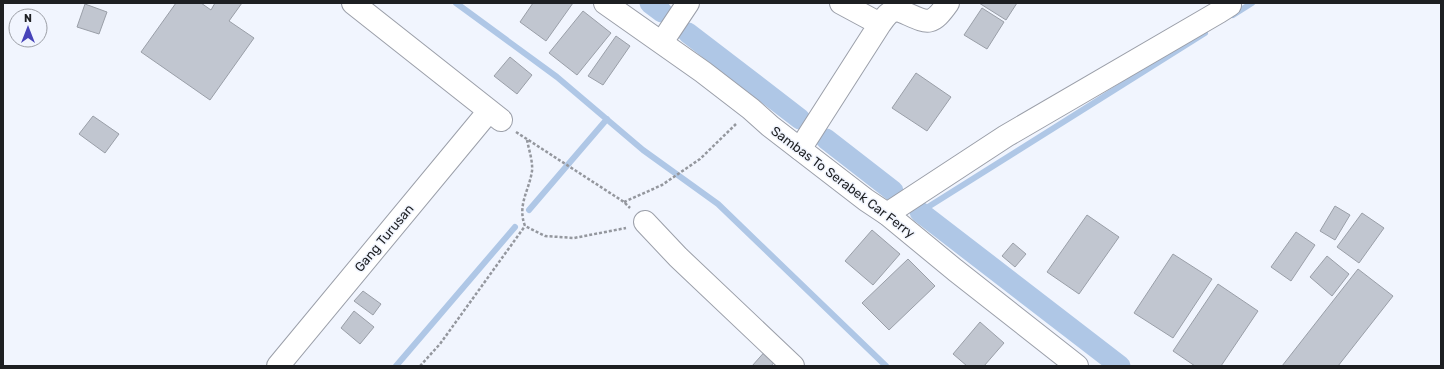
<svg xmlns="http://www.w3.org/2000/svg" width="1444" height="369" viewBox="0 0 1444 369" font-family="Rubik,sans-serif">
<style>
.lines{fill:none;stroke-linecap:round;stroke-linejoin:round}
.stream{stroke:#afc7e6;stroke-width:6}
.canal{stroke:#afc7e6;stroke-width:21}
.building{fill:#c1c6d0;stroke:#9a9fa8}
.minor-casing{stroke:#9b9fa9;stroke-width:24}
.highway-casing{stroke:#9b9fa9;stroke-width:24}
.path{stroke:#94979e;stroke-width:2.5;stroke-dasharray:3 2;stroke-linecap:butt}
.minor{stroke:#fff;stroke-width:22}
.highway{stroke:#fff;stroke-width:22}
.labels{text-anchor:middle;dominant-baseline:central;stroke-width:3;stroke-linejoin:round;paint-order:stroke}
.street-label{font-size:13px;fill:#1d1f22;stroke:#f1f5fe}
</style>
<rect width="100%" height="100%" fill="#f1f5fe"/>
<g class="lines">
<path class="stream" d="M456,3L557,77L643,150L718,204L886,366
M1233,15L1252,3
M529,210L607,119
M920,212L1205,33
M396,366L515,227"/>
<path class="canal" d="M650,3L662,12
M688,33L800,119
M826,139L893,191
M920,212L1120,366"/>
</g>
<path class="building" d="M176,3H201L211,10L215,3H242L229,21L254,38L210,100L141,52Z
M533,3H573L546,41L520,22Z
M979,3H1017L1006,20Z
M85,4L107,12L99,34L77,27Z
M982,8L1004,22L987,49L964,35Z
M583,11L611,33L577,75L549,53Z
M616,36L630,46L603,85L588,76Z
M510,57L532,75L517,94L494,76Z
M916,73L951,97L927,131L892,108Z
M93,116L119,134L105,153L79,134Z
M1335,206L1350,215L1335,240L1320,231Z
M1362,213L1384,228L1359,263L1337,247Z
M1087,215L1119,237L1079,294L1047,272Z
M872,230L900,254L873,285L845,261Z
M1296,232L1315,245L1291,281L1271,267Z
M1013,243L1026,254L1015,267L1002,256Z
M1173,254L1212,279L1173,338L1134,313Z
M1327,256L1349,274L1332,296L1310,277Z
M908,259L935,286L889,330L862,303Z
M1358,269L1393,296L1338,366H1282Z
M1218,284L1258,311L1221,366H1195L1173,351Z
M363,291L381,304L373,315L354,301Z
M354,311L374,327L360,344L341,328Z
M980,322L1004,343L984,366H967L953,354Z
M768,348L779,357L771,366H752Z"/>
<g class="lines">
<g class="minor-casing">
<path id="minor" d="M353,3L501,120
M880,24C884,19 888,12 894,11C897,9 900,11 903,12C928,23 931,27 948,3
M662,42L688,3
M800,149L880,24L841,3
M887,214L1006,136L1219,12L1230,5L1229,3
M645,222L678,257L793,366
M278,366L489,111"/>
</g>
<g class="highway-casing">
<path id="highway" d="M605,3L703,72L751,109L770,126L866,200L887,214L955,270L1077,366"/>
</g>
<path class="path" d="M516,132L624,202L630,208
M527,140C529,150 533,162 532,171C529,191 517,205 525,226L545,236L574,238L626,228
M624,202L662,185L700,159L736,124
M420,366L440,344L525,226"/>
<use href="#minor" class="minor"/>
<use href="#highway" class="highway"/>
</g>
<g class="labels">
<g class="street-label">
<text transform="translate(843 182) rotate(37)">Sambas To Serabek Car Ferry</text>
<text transform="translate(384 238) rotate(-50)">Gang Turusan</text>
</g>
</g>
<rect width="1444" height="369" fill="none" stroke="#1d1f22" stroke-width="8"/>
<g transform="translate(28 28)"><circle r="19" fill="#f1f5fe" stroke="#9c9fa6"/>
<path d="M0-3L7 15L0 10L-7 15Z" fill="#4643b9"/>
<text y="-6" font-size="11" font-weight="bold" text-anchor="middle" fill="#1d1f22">N</text>
</g>
</svg>
